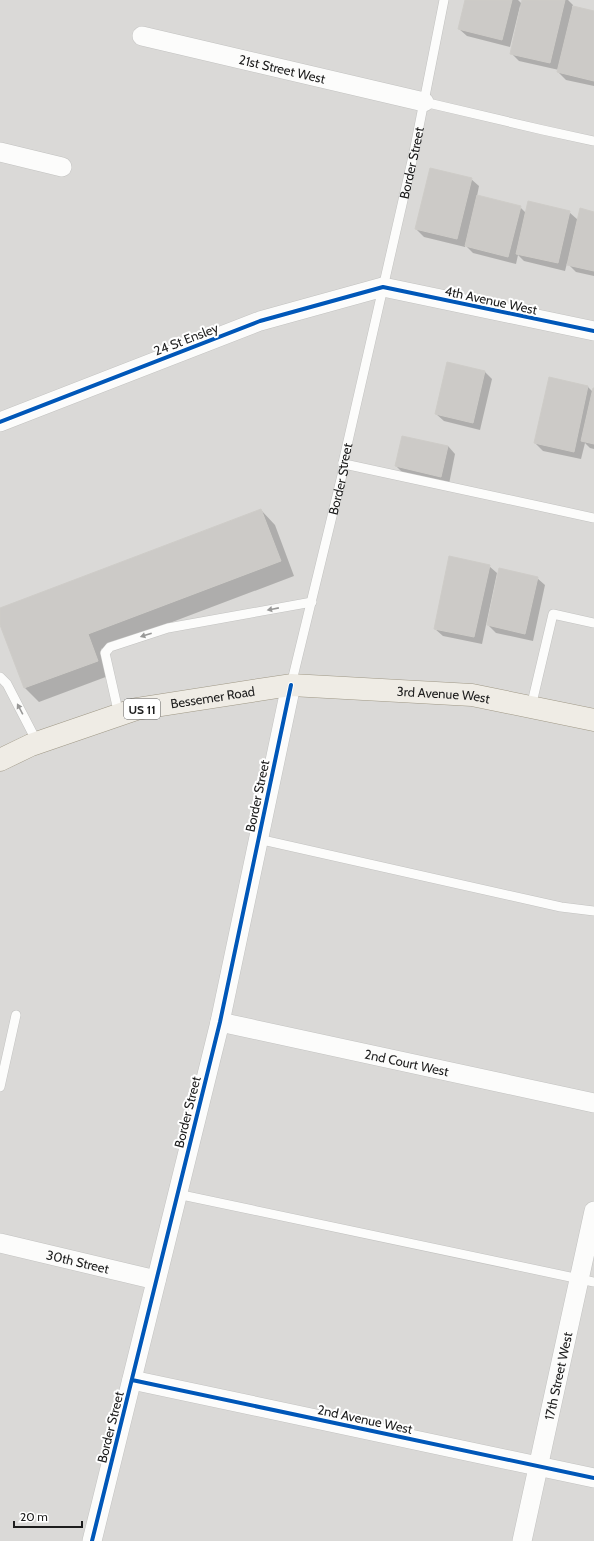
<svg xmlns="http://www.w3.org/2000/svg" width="594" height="1541" viewBox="0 0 594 1541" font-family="Cabin,sans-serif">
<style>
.residential{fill:#dad9d7}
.shadow{fill:#0003}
.building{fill:#cccac7;stroke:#ceccc8}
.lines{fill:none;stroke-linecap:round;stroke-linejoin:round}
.lane-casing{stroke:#c2c2c0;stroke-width:10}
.street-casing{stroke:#c2c2c0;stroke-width:20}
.primary-casing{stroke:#9f9886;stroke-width:23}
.lane{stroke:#fcfcfb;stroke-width:9}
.street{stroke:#fcfcfb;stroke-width:19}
.primary{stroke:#efece5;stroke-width:22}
.cycleway-casing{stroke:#fff;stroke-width:6}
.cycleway{stroke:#0057b8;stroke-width:4}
.oneway{fill:#989897}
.labels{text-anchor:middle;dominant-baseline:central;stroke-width:4;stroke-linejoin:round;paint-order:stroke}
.shield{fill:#fff;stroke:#616161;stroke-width:1}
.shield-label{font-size:12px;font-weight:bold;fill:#1d1d1d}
.street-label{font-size:13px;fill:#1d1d1d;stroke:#fff}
</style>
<rect width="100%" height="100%" fill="#ebeae6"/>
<path class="residential" d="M0,0H594V1541H0Z"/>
<path class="shadow" d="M466,0H518L522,4L523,0H568L573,5L572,7L594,12V86L566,80L558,72L559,70L519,61L511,53L522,7L520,6L510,47L467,36L459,29Z
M471,179L479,186L477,196L520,207L526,213L569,212L578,220L594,213V276L576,272L567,263L565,271L524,261L518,255L516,264L473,253L465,245V247L424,237L416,229Z
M484,371L492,379L480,430L444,421L436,414Z
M550,378L588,387L593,392L594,389V449L590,448L585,443L581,459L543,451L535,443Z
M448,446L455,454L449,484L404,474L396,466Z
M261,510L275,525L294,576L101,649L111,675L39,702L25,688L0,622V609Z
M489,566L497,573L482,644L443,636L435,629Z
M537,578L545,585L533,641L496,633L488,625Z"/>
<path class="building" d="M465,0H512L502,40L458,29Z
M522,0H565L550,63L510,54Z
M573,6L594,11V81L557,72Z
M430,168L472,178L457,239L415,229Z
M477,195L521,206L508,257L465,246Z
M528,201L570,211L558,263L516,254Z
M580,208L594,212V271L567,265Z
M447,362L485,371L473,423L435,414Z
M549,377L588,386L574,452L534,443Z
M593,388H594V444L581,441Z
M402,436L448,446L441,477L395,466Z
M261,509L281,561L88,634L98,661L24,688L0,625V608Z
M449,556L490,565L474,637L434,629Z
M499,568L538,577L525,634L487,625Z"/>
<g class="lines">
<g class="lane-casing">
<g id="lane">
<path d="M424,102L543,130L594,141"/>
<path d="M343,463L349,465L594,518"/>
<path d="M0,677L7,684L37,742"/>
<path id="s1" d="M291,685L343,471V463L414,152L444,0"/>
<path d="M531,707L553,614L594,623"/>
<path d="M119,715L105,653L110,647L168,628L312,602"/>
<path d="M258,839L561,907L594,911"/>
<path d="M0,1087L16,1015"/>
<path d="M177,1194L594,1282"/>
</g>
</g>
<g class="street-casing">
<g id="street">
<path id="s2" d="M142,36L424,102"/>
<path d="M0,152L62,167"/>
<path d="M0,422L260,321L383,287L594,331"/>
<path id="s3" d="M220,1022L594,1103"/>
<path id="s4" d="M0,1243L156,1280"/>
<path d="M132,1380L594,1478"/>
<path d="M92,1541L220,1022L291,685"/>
<path id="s5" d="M522,1541L594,1211"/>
</g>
</g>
<g class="primary-casing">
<g id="primary">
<path id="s6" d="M0,760L31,745L136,709L291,685L472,695L594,720"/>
</g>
</g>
<use href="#lane" class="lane"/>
<use href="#street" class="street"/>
<use href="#primary" class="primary"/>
<g class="cycleway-casing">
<path id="cycleway" d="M0,422L260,321L383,287L594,331
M132,1380L594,1478
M92,1541L220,1022L291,685"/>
</g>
<use href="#cycleway" class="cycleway"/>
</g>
<defs><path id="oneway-solid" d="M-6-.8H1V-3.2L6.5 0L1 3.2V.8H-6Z"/></defs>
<g class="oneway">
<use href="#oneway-solid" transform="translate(273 609) rotate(169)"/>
<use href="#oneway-solid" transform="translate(146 635) rotate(162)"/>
<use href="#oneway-solid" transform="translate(20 709) rotate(-118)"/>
</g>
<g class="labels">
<rect class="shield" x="124" y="699" width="36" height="20" rx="3"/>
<g class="shield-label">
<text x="142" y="709">US 11</text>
</g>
<g class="street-label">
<text stroke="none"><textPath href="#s2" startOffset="144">21st Street West</textPath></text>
<text stroke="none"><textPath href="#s1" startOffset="536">Border Street</textPath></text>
<text transform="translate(491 300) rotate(12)">4th Avenue West</text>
<text transform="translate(186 339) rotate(-21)">24 St Ensley</text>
<text stroke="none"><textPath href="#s1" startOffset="212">Border Street</textPath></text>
<text stroke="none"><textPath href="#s6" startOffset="455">3rd Avenue West</textPath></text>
<text stroke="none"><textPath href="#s6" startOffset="223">Bessemer Road</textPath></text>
<text transform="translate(257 796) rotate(-78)">Border Street</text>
<text stroke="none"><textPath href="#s3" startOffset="191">2nd Court West</textPath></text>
<text transform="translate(187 1112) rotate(-76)">Border Street</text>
<text stroke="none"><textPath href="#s4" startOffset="80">30th Street</textPath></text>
<text stroke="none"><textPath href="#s5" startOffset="169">17th Street West</textPath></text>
<text transform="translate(365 1419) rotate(12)">2nd Avenue West</text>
<text transform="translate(110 1427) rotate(-76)">Border Street</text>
</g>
</g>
<path d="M14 1521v6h68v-6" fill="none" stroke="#1d1d1d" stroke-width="2"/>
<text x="20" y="1521" font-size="12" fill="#1d1d1d" stroke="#ffffff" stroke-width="3" paint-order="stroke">20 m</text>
</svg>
